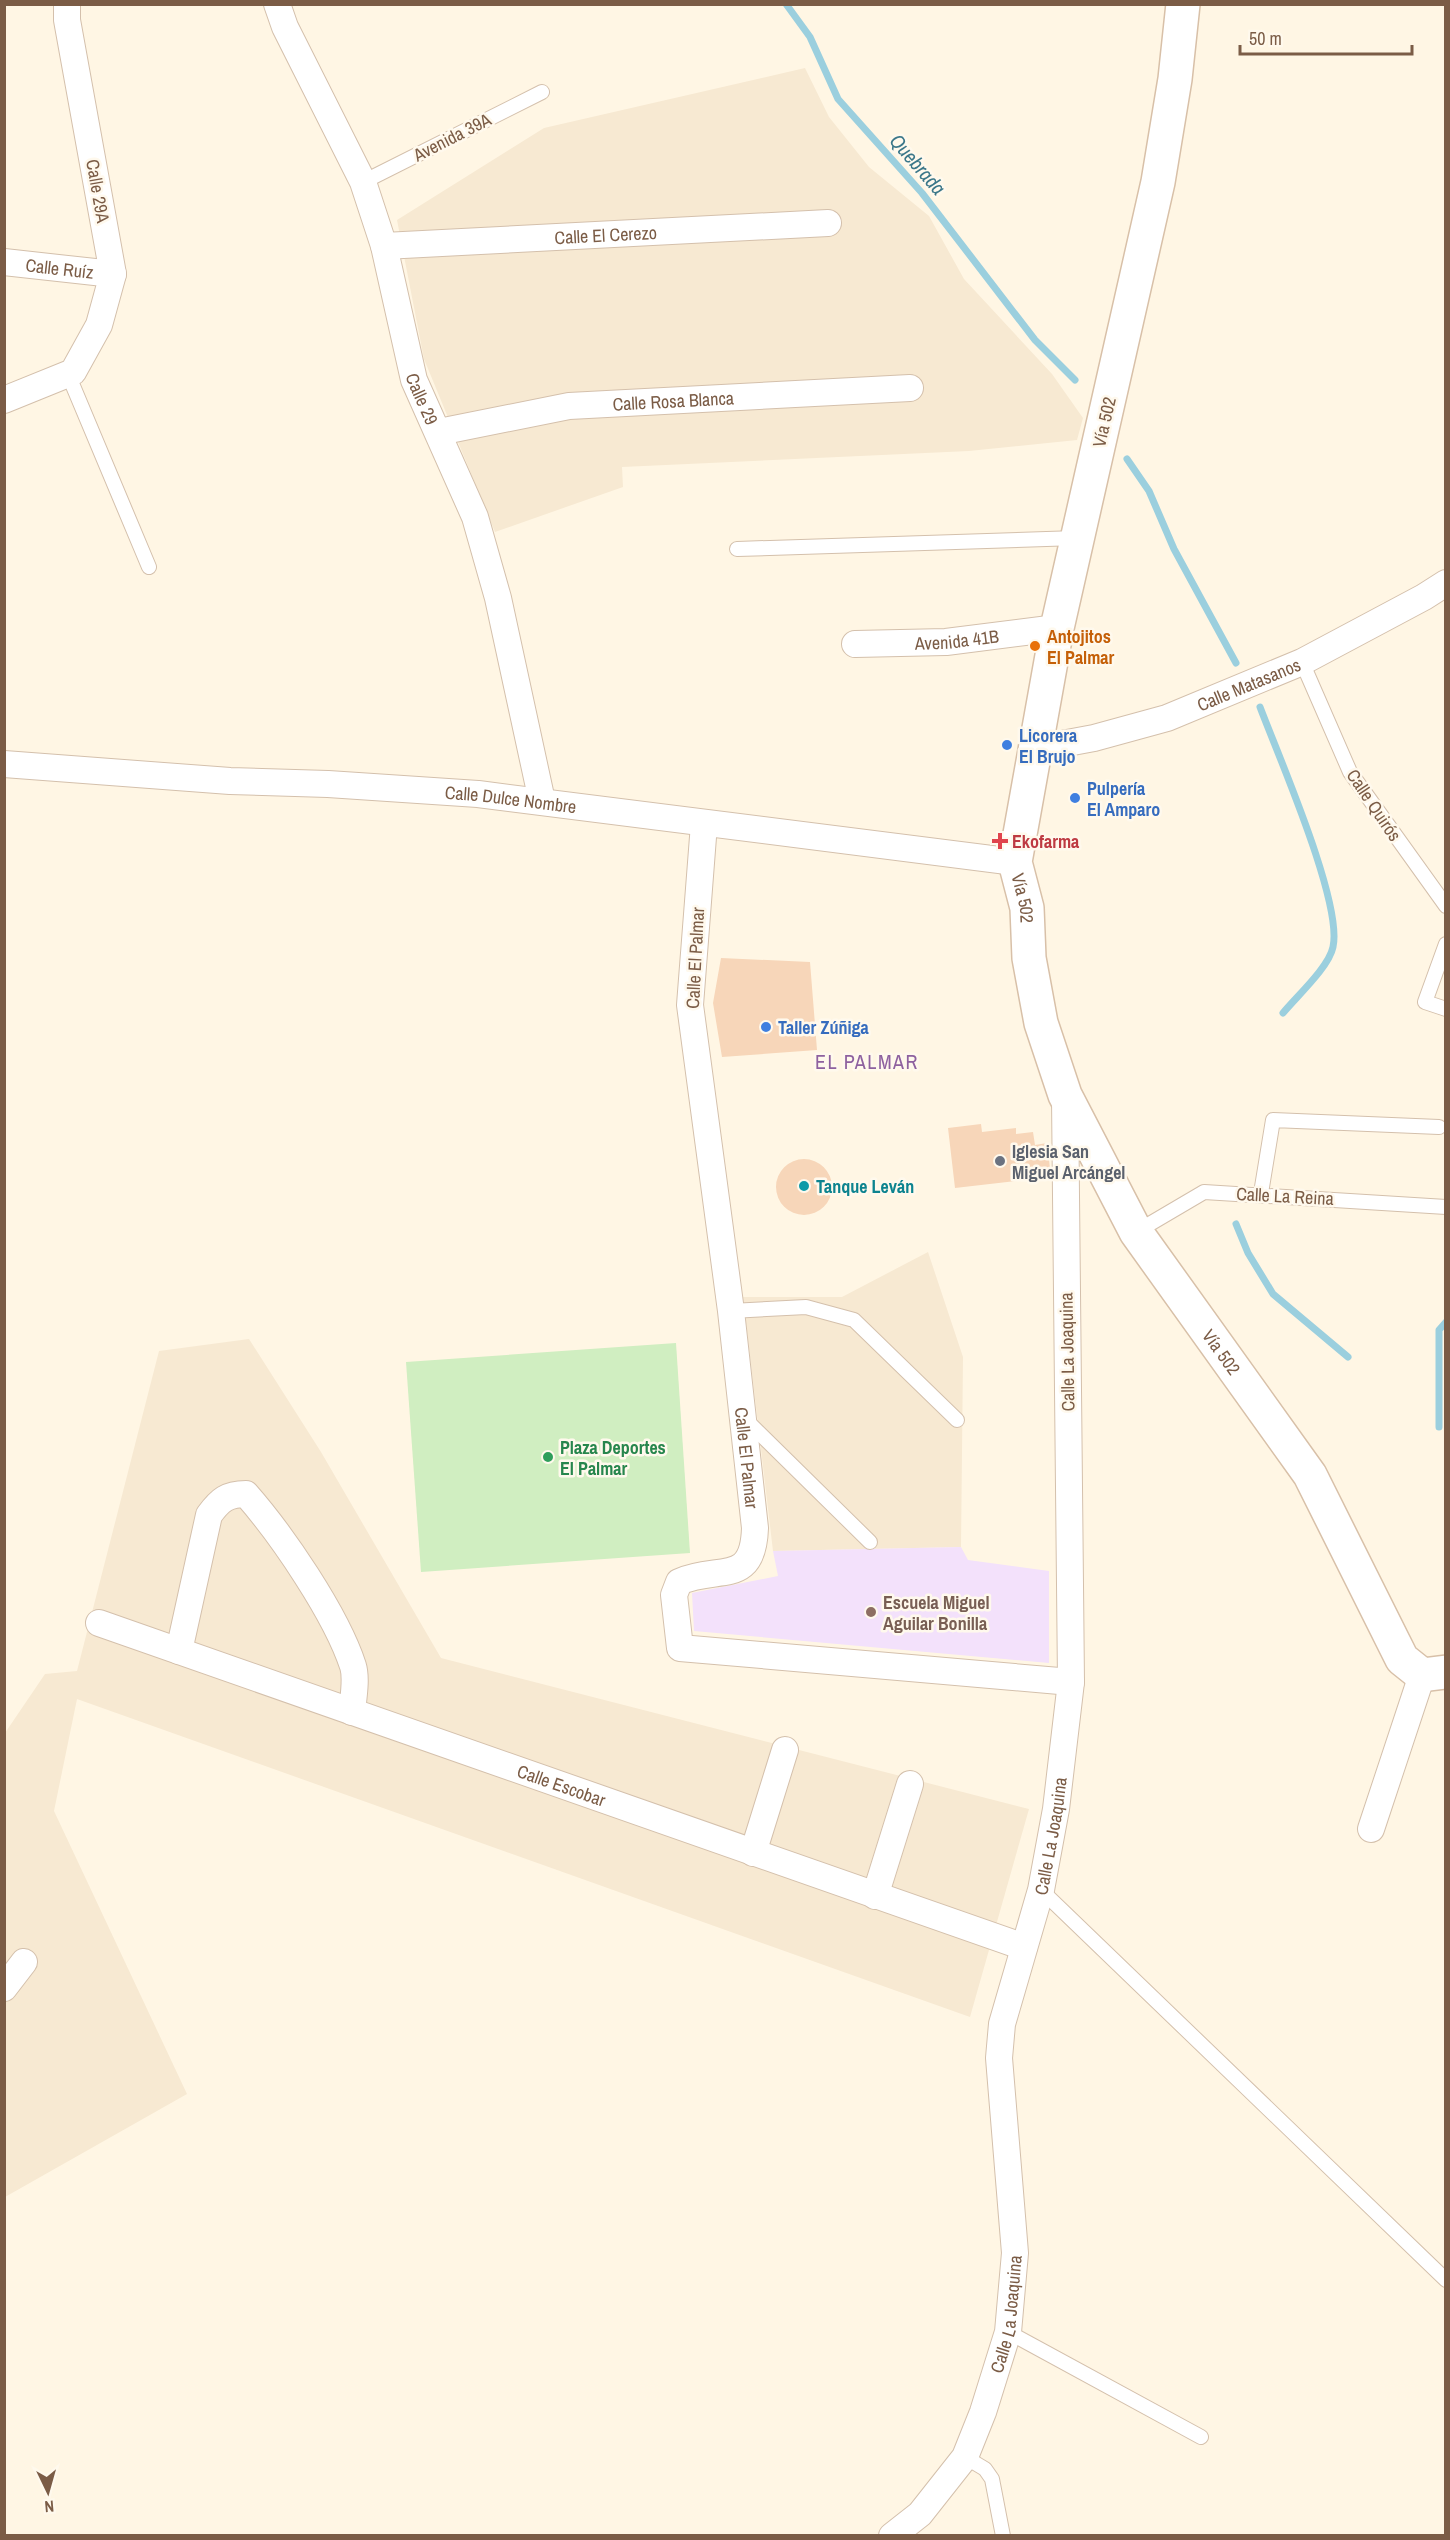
<svg xmlns="http://www.w3.org/2000/svg" width="1450" height="2540" viewBox="0 0 1450 2540" font-family="'Archivo Narrow',sans-serif">
<style>
.residential{fill:#f7e9d2}
.education{fill:#f3e1fb}
.green{fill:#d0eec1}
.lines{fill:none;stroke-linecap:round;stroke-linejoin:round}
.stream{stroke:#9bcfde;stroke-width:7}
.building{fill:#f7d6b9}
.lane-casing{stroke:#d4c0ac;stroke-width:16}
.street-casing{stroke:#d4c0ac;stroke-width:28}
.secondary-casing{stroke:#d8c0a8;stroke-width:36}
.lane{stroke:#fff;stroke-width:14}
.street{stroke:#fff;stroke-width:26}
.secondary{stroke:#fff;stroke-width:33}
.food-dot{fill:#e8710a;stroke:#fff9ed;stroke-width:2}
.shop-dot{fill:#3f7fe0;stroke:#fff9ed;stroke-width:2}
.health-dot{fill:#e0444e;stroke:#fff9ed;stroke-width:2}
.worship-dot{fill:#6b7280;stroke:#fff9ed;stroke-width:2}
.culture-dot{fill:#0f9aa8;stroke:#fff9ed;stroke-width:2}
.leisure-dot{fill:#2e9e5b;stroke:#fff9ed;stroke-width:2}
.education-dot{fill:#8d6e63;stroke:#fff9ed;stroke-width:2}
.labels{text-anchor:middle;dominant-baseline:central;stroke-width:5;stroke-linejoin:round;paint-order:stroke}
.street-label{font-size:18px;fill:#7b5c46;stroke:#fff9ed}
.food-label{font-size:18px;font-weight:bold;fill:#c56008;stroke:#fff9ed;text-anchor:start}
.shop-label{font-size:18px;font-weight:bold;fill:#366cbe;stroke:#fff9ed;text-anchor:start}
.health-label{font-size:18px;font-weight:bold;fill:#be3a42;stroke:#fff9ed;text-anchor:start}
.worship-label{font-size:18px;font-weight:bold;fill:#5b616d;stroke:#fff9ed;text-anchor:start}
.culture-label{font-size:18px;font-weight:bold;fill:#0d838f;stroke:#fff9ed;text-anchor:start}
.leisure-label{font-size:18px;font-weight:bold;fill:#27864d;stroke:#fff9ed;text-anchor:start}
.education-label{font-size:18px;font-weight:bold;fill:#785e54;stroke:#fff9ed;text-anchor:start}
.water-label{font-size:20px;font-style:italic;fill:#3b7789;stroke:#fff9ed}
.neighbourhood-label{font-size:20px;letter-spacing:1.5px;fill:#8e619f;stroke:#fff9ed}
</style>
<rect width="100%" height="100%" fill="#fff6e4"/>
<path class="residential" d="M805,68L829,117L869,167L929,216L964,279L1052,374L1083,418L1077,440L969,451L622,467L623,487L495,532L424,359L397,220L544,128Z
M928,1252L963,1357L961,1547L773,1551L743,1297H842Z
M249,1339L321,1452L441,1658L1029,1809L970,2017L77,1699L54,1811L187,2094L5,2197V1733L45,1674L77,1671L159,1351Z"/>
<path class="education" d="M961,1547L968,1560L1049,1571V1663L694,1631L692,1593L778,1576L773,1551Z"/>
<path class="green" d="M676,1343L690,1553L421,1572L406,1362Z"/>
<g class="lines">
<path class="stream" d="M786,4L810,37L838,99L922,193L1035,340L1075,380
M1127,459L1149,491L1174,549L1236,663
M1260,707C1278,755 1343,903 1333,947C1329,967 1297,996 1283,1013
M1236,1224L1248,1253L1273,1294L1348,1357
M1439,1427V1330L1446,1322"/>
</g>
<path class="building" d="M721,958L810,962L817,1050L722,1057L713,1003Z
M981,1124L982,1132L1016,1128V1134L1033,1132L1035,1145L1047,1143L1051,1177L955,1188L948,1128Z
M776 1187a28 28 0 1 1 56 0a28 28 0 1 1-56 0Z"/>
<g class="lines">
<g class="lane-casing">
<path id="lane" d="M363,182L542,92
M68,374L149,567
M737,549L1077,538
M1302,662L1350,772L1446,906
M1446,944L1425,1002L1446,1009
M1261,1193L1273,1120L1439,1127
M1136,1232L1204,1192L1446,1207
M731,1311L806,1307L854,1320L957,1420
M745,1419L870,1542
M1041,1890L1446,2280
M1008,2332L1201,2437
M965,2457L985,2469L992,2479L1003,2536"/>
</g>
<g class="street-casing">
<g id="street">
<path id="s1" d="M277,4L285,27L363,182L384,246L414,380L475,517L498,598L542,801"/>
<path id="s2" d="M384,246L828,223"/>
<path id="s3" d="M4,262L113,274"/>
<path d="M4,400L73,372L99,325L113,274L67,20V4"/>
<path id="s4" d="M439,432L569,406L910,388"/>
<path id="s5" d="M855,644L946,642L1057,628"/>
<path id="s6" d="M1035,749L1094,738L1167,718L1302,662L1424,597L1446,583"/>
<path id="s7" d="M4,764L230,781L328,784L478,794L1015,862"/>
<path id="s8" d="M704,824L690,1005L731,1311L755,1528C753,1588 718,1564 679,1582L674,1595L680,1648L1071,1682"/>
<path id="s9" d="M99,1623L1024,1947"/>
<path d="M179,1651L209,1515C220,1500 227,1494 246,1494C282,1535 336,1614 353,1666C357,1679 353,1699 352,1712"/>
<path d="M1371,1829L1422,1675"/>
<path d="M753,1853L785,1750"/>
<path d="M875,1896L910,1784"/>
<path d="M4,1988L24,1962"/>
<path id="s10" d="M892,2536L920,2514L965,2457L983,2412L1008,2332L1015,2253L999,2058L1002,2024L1041,1890L1056,1809L1071,1682L1065,1098"/>
</g>
</g>
<g class="secondary-casing">
<g id="secondary">
<path id="s11" d="M1183,4L1175,79L1158,182L1057,628L1015,862L1027,908L1029,958L1041,1023L1065,1095L1136,1232L1310,1475L1402,1659L1422,1675L1446,1672"/>
</g>
</g>
<use href="#lane" class="lane"/>
<use href="#street" class="street"/>
<use href="#secondary" class="secondary"/>
</g>
<circle class="food-dot" cx="1035" cy="646" r="6"/>
<g class="shop-dot">
<circle cx="1007" cy="745" r="6"/>
<circle cx="1075" cy="798" r="6"/>
<circle cx="766" cy="1027" r="6"/>
</g>
<path class="health-dot" d="M997 832h6v6h6v6h-6v6h-6v-6h-6v-6h6z"/>
<circle class="worship-dot" cx="1000" cy="1161" r="6"/>
<circle class="culture-dot" cx="804" cy="1186" r="6"/>
<circle class="leisure-dot" cx="548" cy="1457" r="6"/>
<circle class="education-dot" cx="871" cy="1612" r="6"/>
<g class="labels">
<g class="street-label">
<text transform="translate(452 137) rotate(-27)">Avenida 39A</text>
<text transform="translate(98 191) rotate(80)">Calle 29A</text>
<text stroke="none"><textPath href="#s2" startOffset="222">Calle El Cerezo</textPath></text>
<text stroke="none"><textPath href="#s3" startOffset="56">Calle Ruíz</textPath></text>
<text stroke="none"><textPath href="#s1" startOffset="423">Calle 29</textPath></text>
<text stroke="none"><textPath href="#s4" startOffset="237">Calle Rosa Blanca</textPath></text>
<text transform="translate(1104 422) rotate(-77)">Vía 502</text>
<text stroke="none"><textPath href="#s5" startOffset="102">Avenida 41B</textPath></text>
<text stroke="none"><textPath href="#s6" startOffset="224">Calle Matasanos</textPath></text>
<text stroke="none"><textPath href="#s7" startOffset="508">Calle Dulce Nombre</textPath></text>
<text transform="translate(1374 805) rotate(56)">Calle Quirós</text>
<text stroke="none"><textPath href="#s11" startOffset="912">Vía 502</textPath></text>
<text transform="translate(695 958) rotate(-87)">Calle El Palmar</text>
<text transform="translate(1285 1196) rotate(3)">Calle La Reina</text>
<text stroke="none"><textPath href="#s11" startOffset="1416">Vía 502</textPath></text>
<text transform="translate(1067 1352) rotate(-91)">Calle La Joaquina</text>
<text stroke="none"><textPath href="#s8" startOffset="638">Calle El Palmar</textPath></text>
<text stroke="none"><textPath href="#s9" startOffset="490">Calle Escobar</textPath></text>
<text stroke="none"><textPath href="#s10" startOffset="744">Calle La Joaquina</textPath></text>
<text stroke="none"><textPath href="#s10" startOffset="258">Calle La Joaquina</textPath></text>
</g>
<g class="food-label">
<text x="1047" y="636">Antojitos<tspan x="1047" dy="21">El Palmar</tspan></text>
</g>
<g class="shop-label">
<text x="1019" y="735">Licorera<tspan x="1019" dy="21">El Brujo</tspan></text>
<text x="1087" y="788">Pulpería<tspan x="1087" dy="21">El Amparo</tspan></text>
<text x="778" y="1027">Taller Zúñiga</text>
</g>
<g class="health-label">
<text x="1012" y="841">Ekofarma</text>
</g>
<g class="worship-label">
<text x="1012" y="1151">Iglesia San<tspan x="1012" dy="21">Miguel Arcángel</tspan></text>
</g>
<g class="culture-label">
<text x="816" y="1186">Tanque Leván</text>
</g>
<g class="leisure-label">
<text x="560" y="1447">Plaza Deportes<tspan x="560" dy="21">El Palmar</tspan></text>
</g>
<g class="education-label">
<text x="883" y="1602">Escuela Miguel<tspan x="883" dy="21">Aguilar Bonilla</tspan></text>
</g>
<g class="water-label">
<text transform="translate(918 164) rotate(49)">Quebrada</text>
</g>
<g class="neighbourhood-label">
<text x="867" y="1061">EL PALMAR</text>
</g>
</g>
<rect width="1450" height="2540" fill="none" stroke="#7b5c46" stroke-width="12"/>
<g transform="translate(48 2492) rotate(175)" stroke="#fff9ed" stroke-width="4.5" paint-order="stroke">
<path d="M0-4.5L10 22L0 15L-10 22Z" fill="#7b5c46"/>
<text y="-9" font-size="16" font-weight="bold" text-anchor="middle" fill="#7b5c46">N</text>
</g>
<path d="M1240 45v9h172v-9" fill="none" stroke="#7b5c46" stroke-width="3"/>
<text x="1249" y="45" font-size="18" fill="#7b5c46" stroke="#fff9ed" stroke-width="4.5" paint-order="stroke">50 m</text>
</svg>
